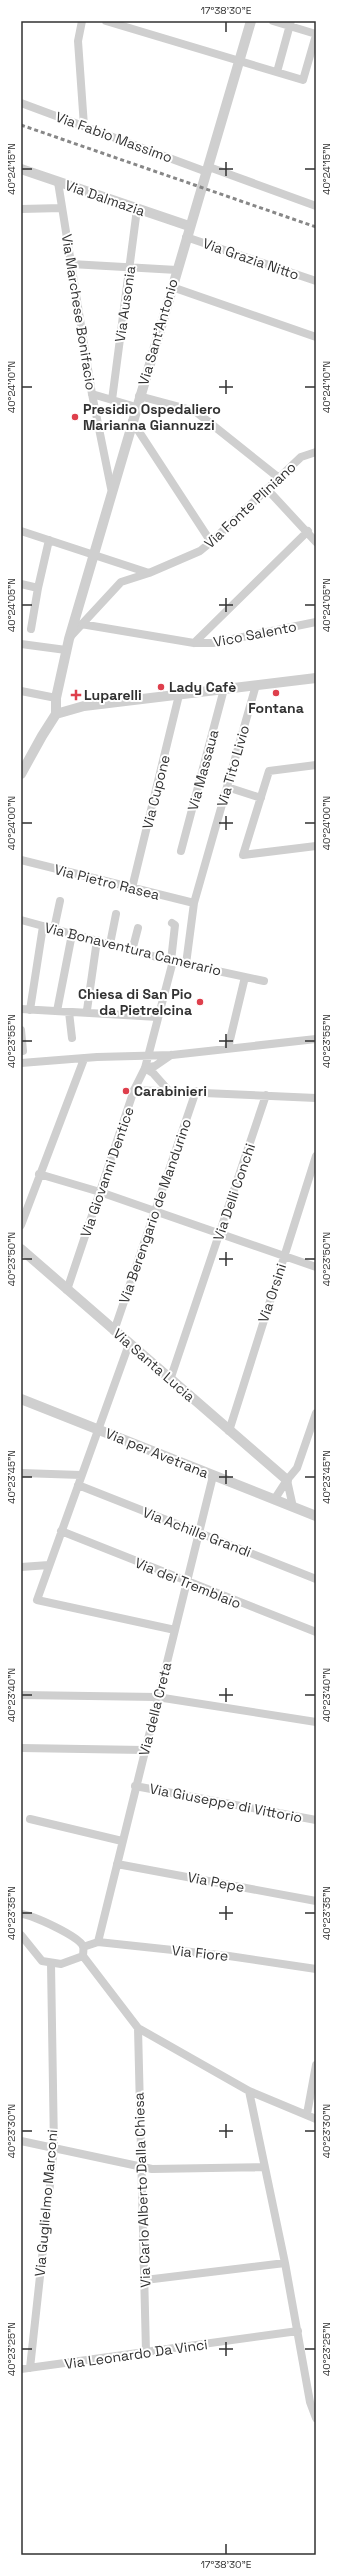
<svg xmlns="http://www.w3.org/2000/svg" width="337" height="2576" viewBox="0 0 337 2576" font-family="'Space Grotesk',sans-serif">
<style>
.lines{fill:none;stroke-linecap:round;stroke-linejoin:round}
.minor{stroke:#cfcfcf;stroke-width:8}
.tertiary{stroke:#cfcfcf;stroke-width:10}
.rail{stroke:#878787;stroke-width:3;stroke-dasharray:4 3;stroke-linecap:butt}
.ticks{fill:none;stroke:#323232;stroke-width:1.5}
.poi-dot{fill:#de3f4c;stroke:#fff;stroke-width:1.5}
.labels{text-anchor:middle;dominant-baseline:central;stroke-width:4;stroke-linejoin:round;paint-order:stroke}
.street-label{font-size:14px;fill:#323232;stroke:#fff}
.poi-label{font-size:14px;font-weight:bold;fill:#323232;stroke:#fff;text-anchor:start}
.neatline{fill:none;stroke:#323232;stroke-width:1.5}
.ticks-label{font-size:10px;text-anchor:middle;fill:#323232}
</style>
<rect width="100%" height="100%" fill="#fff"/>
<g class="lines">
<path class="minor" d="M82,21L78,41L84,126
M106,21L303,80L316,35
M273,21L316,34
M277,72L291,21
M21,103L207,172
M209,167L316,206
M58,182L92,394L111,488
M21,209L62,208
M186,237L316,281
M71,264L177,270
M172,287L316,337
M92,394L136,407
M139,396L195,411L279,478
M112,400L137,209
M132,421L211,542
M267,489L316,542
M21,531L149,573
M21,584L38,588L49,540
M81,624L194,643H213L316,622
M31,629L38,588
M71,636L121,582L149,573L200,551L211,542L301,457L316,452
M194,643L308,531
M21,644L66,650
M21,691L56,698
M316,765L269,771L243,855L316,846
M227,787L261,798
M181,851L224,689
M21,860L194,903
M132,888L179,695
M21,920L171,961L264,981
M54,929L60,901
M110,944L116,914
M132,951L138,928
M171,961L175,925L172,923
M186,964L194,903L256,685
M21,1009L158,1017
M30,1010L43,926
M87,1010L97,940
M57,1011L72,934
M69,1012L72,1038
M21,1030L23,1051
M228,1048L245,977
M21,1063L97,1057L172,1055L316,1039
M145,1068L153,1073L168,1090
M145,1068L155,1066L171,1055
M134,1090L316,1098
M39,1174L100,1192L316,1267
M21,1225L84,1059
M67,1290L134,1090L145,1068L173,961
M114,1331L196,1091
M129,1344L37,1600L175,1630
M170,1380L266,1095
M229,1431L316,1156
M21,1473L81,1475
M287,1480L297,1468L316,1413
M78,1485L316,1579
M274,1500L287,1480L293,1507
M61,1531L316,1632
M21,1567L49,1565
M21,1695L157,1697L316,1722
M21,1748L144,1750
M135,1786L316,1820
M30,1819L122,1841
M117,1864L316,1901
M21,1914C33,1915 78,1936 83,1946C84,1949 83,1953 83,1956L138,2028L249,2091L316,2119
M21,1935L42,1961L61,1964L83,1956
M98,1942L213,1476
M83,1947L98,1942L229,1956L316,1969
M138,2028L146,2352
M249,2091L285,2263L310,2402L316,2418
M307,2114L316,2065
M21,2141L152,2169L264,2167
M145,2280L285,2263
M30,2368L54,2148L51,1964
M21,2369L298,2331"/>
<path class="tertiary" d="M21,169L189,226
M56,714V698L69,639L251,21
M56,714L84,706L316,678
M21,774L42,736L56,714
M21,1249L287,1480
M21,1399L316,1516"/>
<path class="rail" d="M21,125L316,227"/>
</g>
<path class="ticks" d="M226,22V32M226,162V176M22,169H32M219,169H233M305,169H315M226,380V394M22,387H32M219,387H233M305,387H315M226,598V612M22,605H32M219,605H233M305,605H315M226,816V830M22,823H32M219,823H233M305,823H315M226,1034V1048M22,1041H32M219,1041H233M305,1041H315M226,1252V1266M22,1259H32M219,1259H233M305,1259H315M226,1470V1484M22,1477H32M219,1477H233M305,1477H315M226,1688V1702M22,1695H32M219,1695H233M305,1695H315M226,1906V1920M22,1913H32M219,1913H233M305,1913H315M226,2124V2138M22,2131H32M219,2131H233M305,2131H315M226,2342V2356M22,2349H32M219,2349H233M305,2349H315M226,2544V2554"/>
<g class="poi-dot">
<circle cx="75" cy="417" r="4"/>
<circle cx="161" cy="687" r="4"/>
<circle cx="276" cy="693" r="4"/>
<path d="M74 689h4v4h4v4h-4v4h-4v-4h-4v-4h4z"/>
<circle cx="200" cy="1002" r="4"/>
<circle cx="126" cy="1091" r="4"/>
</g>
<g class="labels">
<g class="street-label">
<text transform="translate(114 137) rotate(20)">Via Fabio Massimo</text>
<text transform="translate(105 198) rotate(19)">Via Dalmazia</text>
<text transform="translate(251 259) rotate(19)">Via Grazia Nitto</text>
<text transform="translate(125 304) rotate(-82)">Via Ausonia</text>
<text transform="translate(79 312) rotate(81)">Via Marchese Bonifacio</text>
<text transform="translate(158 332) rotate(-74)">Via Sant'Antonio</text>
<text transform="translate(250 505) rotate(-43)">Via Fonte Pliniano</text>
<text transform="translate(255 634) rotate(-11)">Vico Salento</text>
<text transform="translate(233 766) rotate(-74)">Via Tito Livio</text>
<text transform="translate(203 770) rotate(-75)">Via Massaua</text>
<text transform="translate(156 792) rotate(-76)">Via Cupone</text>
<text transform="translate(107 882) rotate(14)">Via Pietro Rasea</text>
<text transform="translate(133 949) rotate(14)">Via Bonaventura Camerario</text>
<text transform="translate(107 1172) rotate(-71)">Via Giovanni Dentice</text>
<text transform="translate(234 1192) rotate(-71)">Via Delli Conchi</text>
<text transform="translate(155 1211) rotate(-71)">Via Berengario de Mandurino</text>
<text transform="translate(272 1293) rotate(-72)">Via Orsini</text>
<text transform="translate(154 1365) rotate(41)">Via Santa Lucia</text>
<text transform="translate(157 1453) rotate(22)">Via per Avetrana</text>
<text transform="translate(197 1532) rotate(21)">Via Achille Grandi</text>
<text transform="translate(188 1583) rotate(22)">Via dei Tremblaio</text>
<text transform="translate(155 1709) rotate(-76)">Via della Creta</text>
<text transform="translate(226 1803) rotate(11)">Via Giuseppe di Vittorio</text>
<text transform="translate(216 1882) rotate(11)">Via Pepe</text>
<text transform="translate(200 1953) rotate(6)">Via Fiore</text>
<text transform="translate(142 2190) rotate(-92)">Via Carlo Alberto Dalla Chiesa</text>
<text transform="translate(46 2203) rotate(-85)">Via Guglielmo Marconi</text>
<text transform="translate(136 2354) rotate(-8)">Via Leonardo Da Vinci</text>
</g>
<g class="poi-label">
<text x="83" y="409">Presidio Ospedaliero<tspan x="83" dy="16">Marianna Giannuzzi</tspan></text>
<text x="169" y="687">Lady Cafè</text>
<text x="84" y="695">Luparelli</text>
<text x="276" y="708" text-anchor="middle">Fontana</text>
<text x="192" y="994" text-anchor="end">Chiesa di San Pio<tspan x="192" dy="16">da Pietrelcina</tspan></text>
<text x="134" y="1091">Carabinieri</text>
</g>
</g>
<rect width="337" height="2576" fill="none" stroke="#ffffff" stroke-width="44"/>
<rect x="22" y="22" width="293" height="2532" class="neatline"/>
<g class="ticks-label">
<text x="226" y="14">17°38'30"E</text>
<text transform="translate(11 169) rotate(-90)" y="4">40°24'15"N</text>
<text transform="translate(326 169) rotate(-90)" y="4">40°24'15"N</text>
<text transform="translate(11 387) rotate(-90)" y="4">40°24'10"N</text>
<text transform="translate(326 387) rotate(-90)" y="4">40°24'10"N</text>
<text transform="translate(11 605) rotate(-90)" y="4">40°24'05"N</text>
<text transform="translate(326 605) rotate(-90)" y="4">40°24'05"N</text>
<text transform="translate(11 823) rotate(-90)" y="4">40°24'00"N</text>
<text transform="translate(326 823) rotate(-90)" y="4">40°24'00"N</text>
<text transform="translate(11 1041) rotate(-90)" y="4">40°23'55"N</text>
<text transform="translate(326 1041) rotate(-90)" y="4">40°23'55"N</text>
<text transform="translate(11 1259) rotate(-90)" y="4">40°23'50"N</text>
<text transform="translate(326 1259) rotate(-90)" y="4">40°23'50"N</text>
<text transform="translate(11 1477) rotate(-90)" y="4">40°23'45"N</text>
<text transform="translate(326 1477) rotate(-90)" y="4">40°23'45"N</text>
<text transform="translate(11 1695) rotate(-90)" y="4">40°23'40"N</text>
<text transform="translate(326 1695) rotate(-90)" y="4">40°23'40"N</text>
<text transform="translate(11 1913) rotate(-90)" y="4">40°23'35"N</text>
<text transform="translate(326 1913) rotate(-90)" y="4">40°23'35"N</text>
<text transform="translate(11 2131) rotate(-90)" y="4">40°23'30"N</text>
<text transform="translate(326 2131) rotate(-90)" y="4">40°23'30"N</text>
<text transform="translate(11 2349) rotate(-90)" y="4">40°23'25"N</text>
<text transform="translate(326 2349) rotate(-90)" y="4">40°23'25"N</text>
<text x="226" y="2568">17°38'30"E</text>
</g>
</svg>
